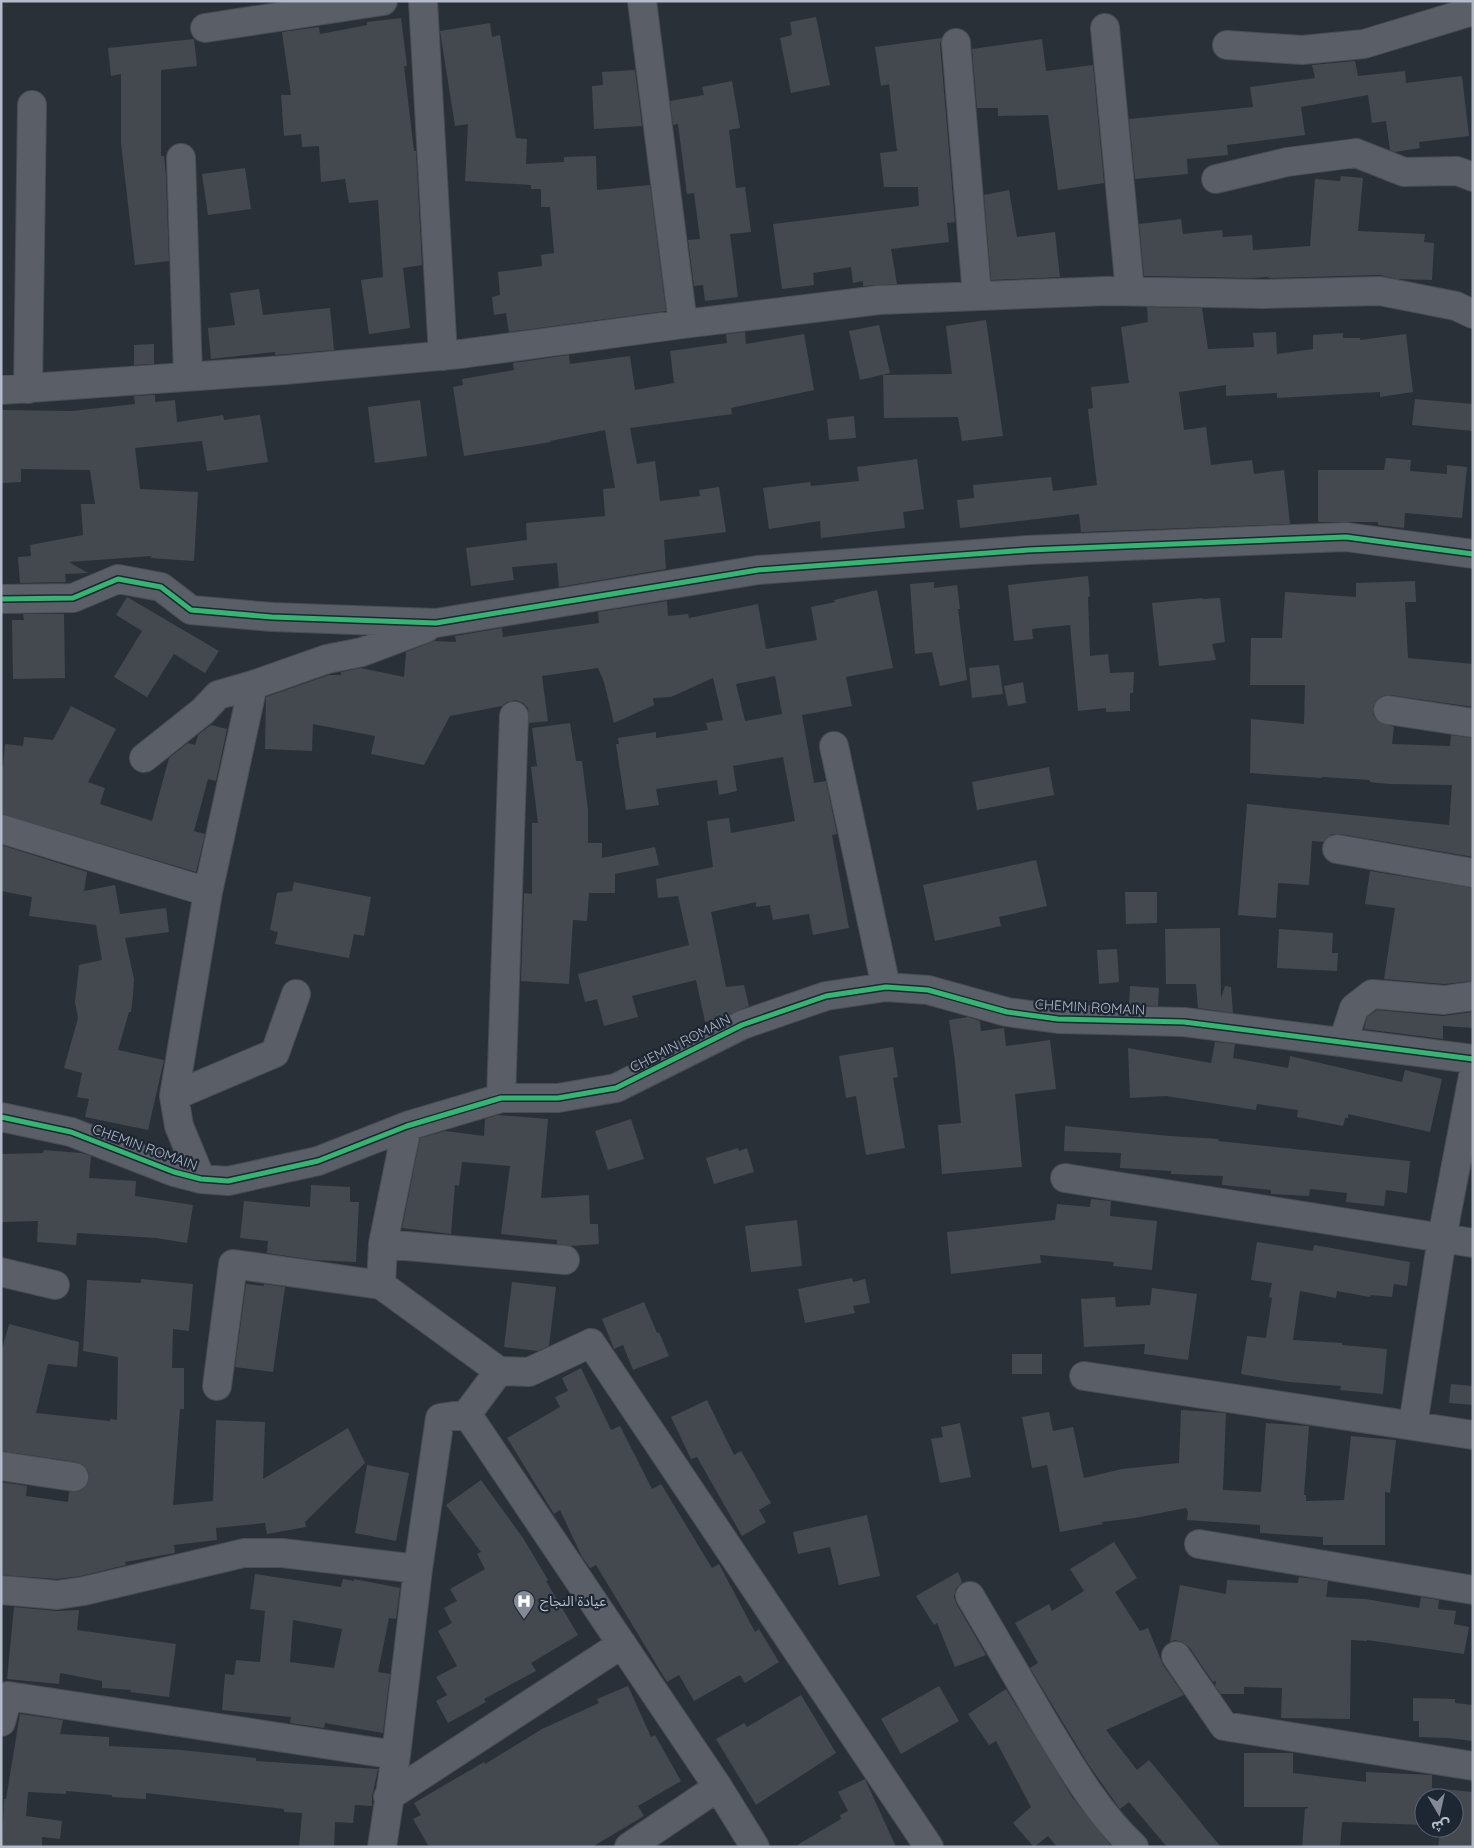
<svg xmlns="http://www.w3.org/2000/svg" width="1474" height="1848" viewBox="0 0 1474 1848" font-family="Quicksand,'Noto Sans Arabic',sans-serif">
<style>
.building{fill:#444950;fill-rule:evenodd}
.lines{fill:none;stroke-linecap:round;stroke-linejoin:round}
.minor-casing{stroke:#484c53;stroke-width:30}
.minor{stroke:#5a5e66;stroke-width:28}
.cycleway-casing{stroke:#1d2633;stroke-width:8}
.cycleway{stroke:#33b770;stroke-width:5}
.labels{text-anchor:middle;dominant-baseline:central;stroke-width:4.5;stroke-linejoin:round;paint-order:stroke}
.street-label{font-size:14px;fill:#b4bcc9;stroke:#1d2633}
.poi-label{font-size:14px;fill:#b4bcc9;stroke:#1d2633;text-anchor:start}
</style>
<rect width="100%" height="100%" fill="#2a3038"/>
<path class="building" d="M816,17L830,85L791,93L780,38L792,35L790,22Z
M401,18L407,66H404L414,151H416L422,265L403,268L410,328L369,334L361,280L383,277L378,200L349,203L345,179L321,182L319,146L302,147L301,134L284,136L281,95H291L282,32L319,27L320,34L367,25V22Z
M490,23L492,37L500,35L516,138L527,139L526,164L564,162V157L596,156L597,190L650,185L666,311L509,332L506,313L494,315L492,297L500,295L498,272L542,266L541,255L554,253L550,207H541V189H531V185L465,181L468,124L455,126L440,31Z
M942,38L940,44L955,222L947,223L949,242L891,249L897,284L863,286V281L853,283L851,267L813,273L814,285L782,289L773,224L919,206L918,187H884L880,153L897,151L889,84L881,86L875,47Z
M194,39L197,66L161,70V156H164L166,176L169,261L135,265L121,143V74L111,76L108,48Z
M1042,39L1046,71L1093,65L1104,183L1058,190L1048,115L998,116V108H977L972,49Z
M1355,61L1358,76L1405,71L1406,83L1462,76L1469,136L1419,142L1420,148L1395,152L1390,150L1386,121L1372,123L1368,95L1301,107L1305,135L1227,145L1228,155L1187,159L1188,174L1135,179L1129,119L1253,107L1250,87L1315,78L1312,65Z
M635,70L642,126L594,129L592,86L603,85L602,72Z
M732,81L740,128L729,130L736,188L745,187L751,232L730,234L738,297L705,301L703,285L694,286L688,240L700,239L694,193L687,194L678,124L673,125L670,101L704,95L702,87Z
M245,168L251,209L208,215L202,174Z
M1341,176L1363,178L1358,231L1425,234L1424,242L1434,243L1432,280L1397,279L1380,275L1269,278L1268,277L1251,278L1144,276L1139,224L1181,219L1183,234L1222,230L1223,237L1252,235L1253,250L1310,246L1315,179L1340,181Z
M1009,190L1017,237L1055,232L1060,277L991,280L984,195Z
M259,289L263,315L330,308L334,350L275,355V352L211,359L208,328L235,325L230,293Z
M1147,307L1202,308L1208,349L1254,347L1253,333L1276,332L1277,354L1313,349V335L1343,333V338H1360V340L1406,334L1413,392L1380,397V392L1277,398V393L1226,396V385L1179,392L1184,430L1206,427L1211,465L1252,460L1254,474L1284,470L1290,524L1081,532L1079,514L960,528L957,500L974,498L973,485L1051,477L1053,491L1097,485L1088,409L1093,408L1091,387L1129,383L1121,327L1148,322Z
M986,320L1003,436L962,441L958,417L884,418L883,375L952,374L946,326Z
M879,325L890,373L860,380L849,331Z
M745,332L746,344L804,334L814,390L731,408L732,414L630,428L637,464L655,461L660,501L700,496L699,490L719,487L726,532L664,540L666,569L559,587L557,563L512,567L514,580L471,586L466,548L527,540L526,523L605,516L603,489L615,488L605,430L550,441L551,442L464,456L453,387L463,385L462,379L514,370L513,363L569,355L570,364L630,356L635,390L674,383L670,351L727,343L726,334Z
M154,344V364L134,365V345Z
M155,395V402L175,400L177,422L223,415L224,420L260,415L268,462L207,471L202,441L135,448L140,489L198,492L194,561L150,558L152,556L69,562L88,573L65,574L66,582L20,583L18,557L31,556L30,545L83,535L81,504H95L90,470L21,469V482L1,483V410L72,411L135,404L134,396Z
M1415,399L1473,404V431L1412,425Z
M420,400L427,456L375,463L368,407Z
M854,416L856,438L829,440L827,419Z
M1386,458L1411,460L1410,471L1447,474V465L1467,467L1462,518L1405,513L1404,528L1378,525V522H1318V470H1384Z
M917,459L924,509L903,512L905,528L821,538L820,521L769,529L763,488L810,482L811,486L859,481L857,467Z
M1088,576L1090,596L1088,597L1090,656L1108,654L1110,673L1134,672L1133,693H1130V711L1106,712V708L1078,711L1070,625L1032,629L1033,639L1014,641L1008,585Z
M1415,581L1416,602H1405L1408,658L1473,664V707L1390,695L1382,696L1376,701L1373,707V715L1379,722L1394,727L1392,744L1450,746L1451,735L1473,738V857L1340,834H1332L1324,842L1312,841L1309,885L1278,883L1276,918L1238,915L1247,804L1449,825L1452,785L1389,784L1370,782V780L1322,777V778L1250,773L1251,719L1304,724L1305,685H1250L1251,638H1282L1285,592L1356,597V583Z
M934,582V588L957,585L960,609H958L967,680L940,686L932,652L915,654L910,584Z
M877,590L893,668L846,677L852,706L802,715L814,783L826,781L837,834L832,835L849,928L813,935L809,914L773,920L770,905L756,907V902L711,912L726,987L744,985L749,1006L719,1019L705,1022L696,980L632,996L638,1017L604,1026L597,999L585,1002L578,974L689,945L678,896L658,898L656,879L713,867L707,821L729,818L731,833L795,821L783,757L733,766L737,791L719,795L717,780L656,789L659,805L626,810L616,744H619L618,738L656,732V738L708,730L706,723L723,720L713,678L671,697L653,698L654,705L614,723L604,682L598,668L542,676L548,721L529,723L528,708L523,703L515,700L507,702L502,706L450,716L424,765L371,754L375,736L313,724L312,751L265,749L266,697L329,675H341V672L361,668L404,677L406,652L434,641L456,642L455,636L502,628L503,637L599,623L598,612L667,601L668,616L688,614L689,618L758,604L766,649L817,640L811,607L835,602L834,600ZM775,676L782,714L745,721L736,684Z
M127,597L219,651L205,673L174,654L147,697L114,677L142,631L116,615Z
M1202,598V599L1220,598L1225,642L1212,644L1216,660L1159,666L1152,603Z
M23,614H64L65,678L13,679L12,620H24Z
M999,665L1003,694L972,698L969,668Z
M1023,682L1026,703L1008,706L1004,686Z
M71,706L116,729L88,782L105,788L100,804L152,821L169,758L188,743L195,745L198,735L211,725L227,729L216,781L208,779L194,831L205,834L196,872L1,814V766H3L5,744L23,746L24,737L53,740Z
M570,723L576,761H582L588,810V843H602V858L655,847L659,865L615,874V893H589L587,921L573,920L569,984L521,981L524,893L532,894V823H538L531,767L537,766L532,728Z
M1049,767L1054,795L977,810L972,782Z
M1,845L87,872L84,891L115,885L120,914L166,908L169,932L125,938L134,979L133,995L131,1012H129L118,1050L164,1060L148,1130L85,1117L89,1099L77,1097L82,1073L64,1068L78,1018L75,1002L79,965L102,960L96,925L29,916L32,897L1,891Z
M1036,860L1047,906L999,917L1001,926L935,941L923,885Z
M1370,871L1473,888V981L1444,984L1384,979L1395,908L1365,904Z
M294,882L371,897L364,936L354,934L349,958L275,944L278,932L270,930L277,893L292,891Z
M1125,892H1157V923L1126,924Z
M1220,928L1221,998L1225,986L1231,987L1233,1013L1198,1008L1196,984H1166L1165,929Z
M1279,929L1333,933L1332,953H1338L1337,971L1277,968Z
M1117,949L1119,982L1099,984L1097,950Z
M1130,986L1159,988L1158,1006L1129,1005Z
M1377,1010L1443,1016L1473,1012V1028L1443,1026V1039L1364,1029L1367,1017Z
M968,1017L980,1021L981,1031L1004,1028L1006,1046L1050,1040L1056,1089L1015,1094L1022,1167L942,1174L938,1125L961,1123L955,1061L949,1020Z
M1215,1042L1235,1044L1233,1058L1288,1068L1290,1056L1402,1082L1405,1070L1442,1079L1430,1132L1348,1114V1118H1345L1343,1126L1297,1117L1298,1110L1257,1104L1256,1110L1166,1096L1130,1098L1128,1048L1211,1063Z
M893,1047L898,1077L893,1078L905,1148L866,1155L856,1096L846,1098L839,1056Z
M498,1115L548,1119L541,1198L589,1195L590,1224H598L599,1244L570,1246L557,1244V1240L501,1234L510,1166L462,1162L459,1186L455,1185L451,1234L402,1228L420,1138L445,1131L484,1136L485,1119Z
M631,1119L644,1159L608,1170L595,1131Z
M1065,1126L1170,1136L1219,1139L1218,1141L1410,1161L1407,1193L1386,1190L1384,1206L1346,1202L1347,1193L1310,1189L1309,1196L1271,1194V1190L1222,1185L1223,1176L1171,1174V1171L1120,1168L1121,1153L1064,1151Z
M738,1148L739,1151L747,1148L754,1172L714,1184L706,1158Z
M44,1150L81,1153L91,1156L89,1178L136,1181L135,1196L193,1205L187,1243L156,1238L77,1233L76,1245L37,1242L38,1221L1,1222V1154L43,1153Z
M311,1185L350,1187V1202H359L356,1262L314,1260L267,1253L268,1241L240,1238L244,1201L310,1207Z
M1091,1199L1111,1201L1110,1216L1157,1221L1152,1270L1113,1266L1114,1262L1040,1255L1041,1263L951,1274L947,1232L1055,1220L1057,1204L1090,1207Z
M797,1220L802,1266L751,1272L745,1226Z
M1257,1242L1313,1251L1314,1245L1410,1262L1407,1286L1394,1284L1392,1297L1371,1295L1370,1297L1337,1291L1336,1298L1300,1291L1293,1340L1342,1343V1345L1387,1349L1383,1394L1340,1390L1341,1386L1289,1382L1241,1374L1247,1336L1266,1338L1272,1298L1269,1297L1272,1283L1251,1280Z
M852,1278L853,1282L865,1279L870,1303L853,1306L855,1313L805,1323L798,1289Z
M141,1279L193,1284L189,1331L173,1329L172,1368H184V1409H180L173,1505L213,1501L216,1420L265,1422L263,1479L348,1428L365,1463L305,1522L306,1527L267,1534L265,1523L216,1528L217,1540L174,1545L175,1553L125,1562L126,1565L81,1576L57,1579L1,1575V1482L27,1486L26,1496L68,1502L69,1492L80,1491L86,1486L89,1479L88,1471L83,1465L77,1462L1,1451V1353L9,1324L79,1342L77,1367L48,1364L36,1413L110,1421V1419L117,1420L118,1357L83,1351L87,1280L141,1283Z
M512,1282L556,1287L549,1346L538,1351L504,1347Z
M246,1284L264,1286V1284L285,1287L273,1372L235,1367Z
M1152,1288L1197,1294L1188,1360L1144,1354L1145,1344L1084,1347L1081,1299L1115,1297L1116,1307L1150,1305Z
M644,1302L657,1333L659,1332L669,1356L633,1370L623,1345L614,1349L602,1319Z
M1012,1354H1042V1374H1012Z
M581,1368L611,1430L620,1426L652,1489L661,1484L712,1568L719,1564L755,1632L759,1629L779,1662L745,1683L740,1675L694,1701L679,1675L667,1682L596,1565L590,1568L582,1557L560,1510L554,1514L507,1438L560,1407L555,1397L568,1391L562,1378Z
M1451,1384L1473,1386V1405L1449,1403Z
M707,1400L734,1455L741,1451L771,1503L759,1510L766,1522L742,1536L697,1457L691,1459L671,1417Z
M1181,1410L1226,1413L1223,1490L1261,1492L1266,1423L1309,1426L1304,1495H1306V1501L1344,1500L1351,1436L1396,1440L1390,1493L1385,1492V1545H1323V1537L1260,1533V1525L1187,1520L1188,1512L1186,1508L1135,1518L1101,1522L1103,1524L1060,1532L1047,1465L1032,1468L1022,1417L1049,1412L1053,1431L1073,1427L1084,1478L1122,1469L1179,1463Z
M960,1423L971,1477L940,1483L931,1439L943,1437L941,1427Z
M367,1465L409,1473L396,1541L355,1533Z
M481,1480L523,1538L548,1580L546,1581L578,1635L531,1663L536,1671L484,1699L486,1702L448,1723L436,1701L447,1695L436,1677L457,1666L438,1631L452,1623L444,1608L457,1601L450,1589L485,1569L477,1554L481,1552L446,1505Z
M867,1515L880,1576L839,1585L830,1547L798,1554L793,1532Z
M1114,1542L1137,1578L1115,1592L1140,1631L1148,1628L1163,1665L1184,1695L1106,1730L1137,1770L1149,1760L1221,1847H1167L1129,1802L1120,1809L1088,1764L1030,1668L1038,1663L1015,1623L1049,1604L1052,1611L1084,1591L1070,1569Z
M958,1572L962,1582L956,1589L954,1597L956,1603L986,1655L955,1667L937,1623L934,1625L916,1596Z
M255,1574L341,1587L343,1579L354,1581V1579L400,1588L396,1619L389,1618L378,1672L390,1674L383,1733L325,1723L324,1728L290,1723L291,1717L222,1710L225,1674L234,1675L236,1660L260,1662L265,1611L250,1609ZM293,1620L342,1629L334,1668L290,1662Z
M1299,1577L1328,1581L1326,1597L1365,1599L1419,1608L1421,1597L1439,1600L1438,1609L1456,1611L1454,1624L1469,1627L1464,1654L1367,1640V1641L1351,1640L1350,1719L1281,1718L1282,1688L1244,1687V1694H1221L1215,1686L1216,1681L1213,1682L1189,1647L1182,1642L1175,1640L1170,1642L1180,1585L1226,1594L1227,1580L1298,1583Z
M14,1607L56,1611L79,1610L77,1630L176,1644L169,1697L130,1692L131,1690L102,1688V1681L60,1673L59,1684L7,1679Z
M628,1686L651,1737L655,1735L681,1781L638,1806L644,1816L592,1847H429L413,1819L421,1815L414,1803L484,1762L485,1764L542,1729L599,1703L597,1699Z
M939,1686L959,1721L901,1754L881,1719Z
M1006,1689L1072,1797L1112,1847H1057L1048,1836L1034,1847L1013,1823L1031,1807L996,1741L989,1745L968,1714Z
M801,1695L836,1753L756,1805L716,1739L744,1723L747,1727Z
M1413,1698L1455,1699V1703L1473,1705V1741L1448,1738L1419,1737V1721H1413Z
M20,1714L63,1720L60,1734L109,1737V1746L182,1750L256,1758V1761L378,1769L372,1797V1806L355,1805L353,1823L335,1822L334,1847H299L302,1813L284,1812V1809L146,1793V1799L112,1797V1795L66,1791V1794L28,1792L26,1816L62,1821L60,1839L42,1837V1847L2,1846L4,1799H6Z
M1244,1753H1293V1773L1366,1782V1772L1432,1775V1788L1473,1792V1847H1438L1441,1828H1454V1798H1424V1825L1342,1822L1340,1847H1302L1305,1809L1309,1807H1244Z
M865,1779L896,1847H794L841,1819L840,1815L848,1811L838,1792Z"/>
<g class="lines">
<g class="minor-casing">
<path id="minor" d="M423,1L443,356
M642,1L683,324
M205,28L383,1
M1105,28L1130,291
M956,43L977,296
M1227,45L1302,50L1364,44L1473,11
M181,158L188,376
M1216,179L1287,162L1356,153L1404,172L1457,171L1473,177
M28,389L32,105
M1,390L285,370L460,354L683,324L879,300L1107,291L1265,294L1380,291L1456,306L1473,314
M1,599L73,598L118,579L161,587L191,610L272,617L436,623L758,570L1028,550L1346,537L1473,554
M1388,710L1473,723
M834,746L886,987
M144,758L203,711L218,695L253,685L327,659L362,652L426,628
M1,829L208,892
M1337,849L1473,873
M1343,1042L1354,1008L1372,994L1444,1000L1473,996
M174,1096L275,1053L296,994
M501,1098L514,716
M1,1117L71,1132L174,1172L201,1179L228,1181L318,1161L407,1126L501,1098H558L616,1088L742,1025L826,996L886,987L928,990L1007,1012L1058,1019L1184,1022L1473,1059
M407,1126L383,1244L381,1285L499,1371
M1065,1178L1473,1243
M201,1179L179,1126L174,1096L208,892L253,685
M383,1244L565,1260
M1,1272L55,1285
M1084,1376L1473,1435
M217,1386L233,1264L381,1285
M467,1414L718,1787L755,1847
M1413,1425L1442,1238L1473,1076
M1,1466L74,1477
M1199,1544L1473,1590
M1,1590L57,1595L84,1591L244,1553H282L418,1569
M970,1596C995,1639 1020,1682 1045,1724C1071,1767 1097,1812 1134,1847
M1176,1656L1224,1726L1473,1766
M1,1722L8,1696L396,1755
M388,1797L622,1644
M382,1847L396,1755L418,1569L440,1418L467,1414L499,1371L529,1372L591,1343L929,1847
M629,1847L718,1787"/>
</g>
<use href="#minor" class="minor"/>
<g class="cycleway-casing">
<path id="cycleway" d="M1,599L73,598L118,579L161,587L191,610L272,617L436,623L758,570L1028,550L1346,537L1473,554
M1,1117L71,1132L174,1172L201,1179L228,1181L318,1161L407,1126L501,1098H558L616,1088L742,1025L826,996L886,987L928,990L1007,1012L1058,1019L1184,1022L1473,1059"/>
</g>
<use href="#cycleway" class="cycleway"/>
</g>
<defs>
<g id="hospital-pin" transform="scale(1.125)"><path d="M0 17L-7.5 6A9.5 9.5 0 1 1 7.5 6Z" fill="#848b96" stroke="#1d2633"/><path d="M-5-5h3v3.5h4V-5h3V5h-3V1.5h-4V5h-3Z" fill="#fff"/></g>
</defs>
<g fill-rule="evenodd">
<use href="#hospital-pin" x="524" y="1601"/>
</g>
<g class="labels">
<g class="street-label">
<text transform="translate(1090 1007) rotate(3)">CHEMIN ROMAIN</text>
<text transform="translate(680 1043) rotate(-27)">CHEMIN ROMAIN</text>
<text transform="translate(145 1147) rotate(20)">CHEMIN ROMAIN</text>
</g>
<g class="poi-label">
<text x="540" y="1601">عيادة النجاح</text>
</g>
</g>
<rect width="1474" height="1848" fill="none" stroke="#b4bcc9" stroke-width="5"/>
<g transform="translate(1439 1813) rotate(171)"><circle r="24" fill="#1d2633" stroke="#59626f"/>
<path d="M0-4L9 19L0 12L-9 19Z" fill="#848b96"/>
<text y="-8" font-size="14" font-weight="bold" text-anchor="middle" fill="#b4bcc9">ش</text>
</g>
</svg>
